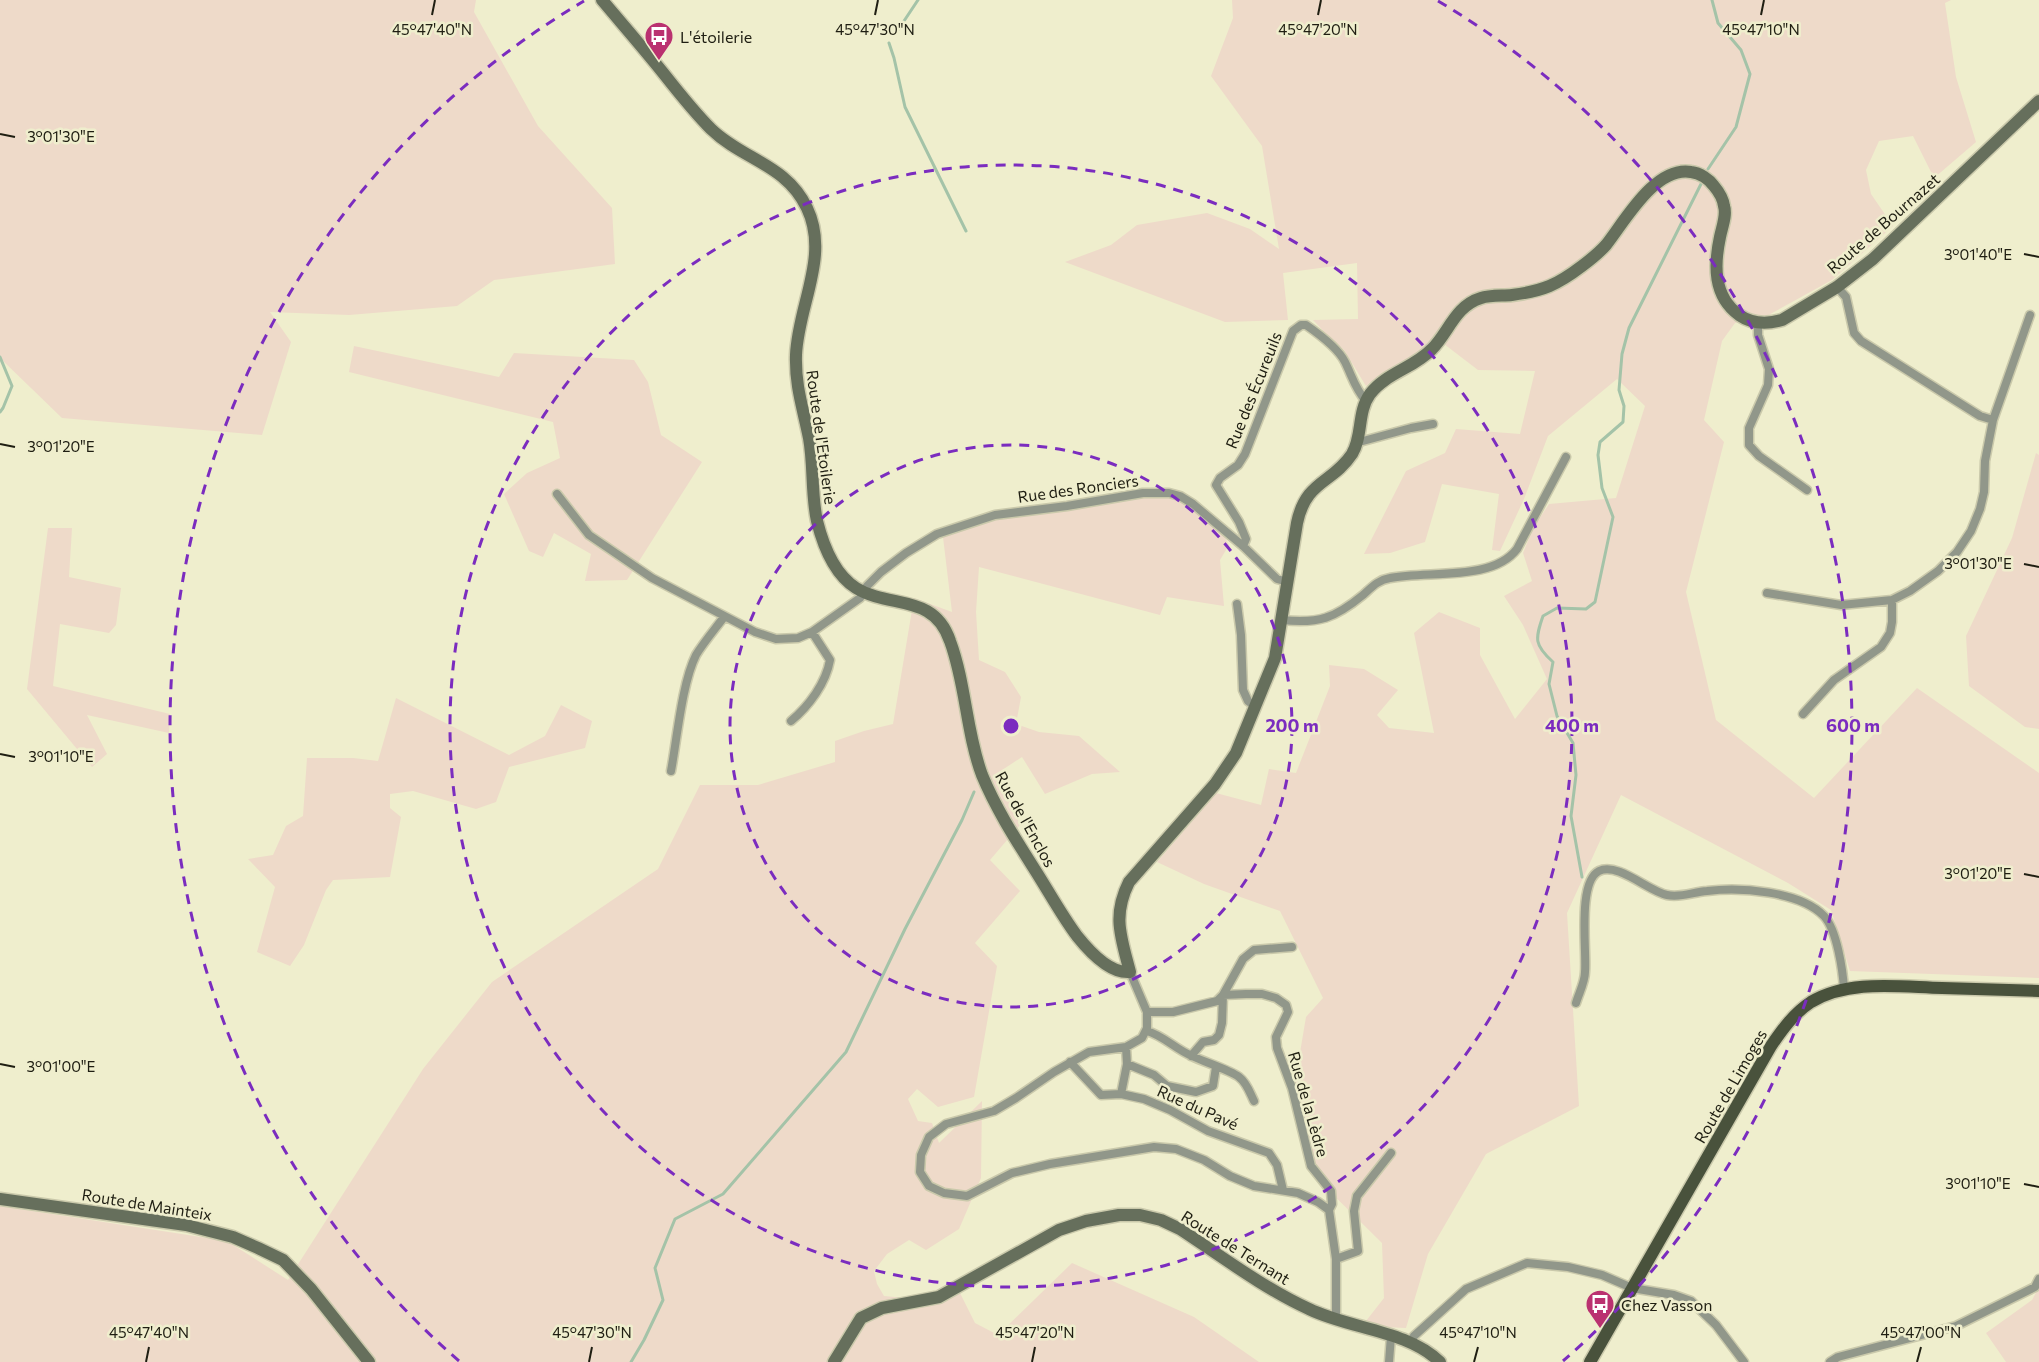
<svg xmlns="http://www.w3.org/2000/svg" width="2039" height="1362" viewBox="0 0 2039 1362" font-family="Commissioner,sans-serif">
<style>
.green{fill:#eedac9}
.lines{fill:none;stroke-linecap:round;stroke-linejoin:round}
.stream{stroke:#a4c3a8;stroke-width:3}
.street-casing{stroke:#cac9ab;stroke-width:11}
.secondary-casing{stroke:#cac9ab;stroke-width:15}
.primary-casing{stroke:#cac9ab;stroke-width:15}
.street{stroke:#91978a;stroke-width:8}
.secondary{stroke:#666f5c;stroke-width:12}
.primary{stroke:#49523c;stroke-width:12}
.ticks{fill:none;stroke:#1f1e12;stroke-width:2}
.ring{fill:none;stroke:#7b2cbf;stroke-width:3;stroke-dasharray:10 8}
.labels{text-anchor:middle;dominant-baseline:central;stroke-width:5;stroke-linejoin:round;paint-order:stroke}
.poi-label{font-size:16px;fill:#1f1e12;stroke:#efeecd;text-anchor:start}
.street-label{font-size:16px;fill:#1f1e12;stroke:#efeecd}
.ticks-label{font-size:15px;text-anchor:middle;fill:#1f1e12;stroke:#efeecd;stroke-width:5;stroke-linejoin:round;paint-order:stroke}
.centre{fill:#7b2cbf;stroke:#efeecd;stroke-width:3}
.ring-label{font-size:18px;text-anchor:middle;font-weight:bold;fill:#7b2cbf;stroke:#efeecd;stroke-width:5;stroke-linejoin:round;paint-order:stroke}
</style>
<rect width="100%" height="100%" fill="#efeecd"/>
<path class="green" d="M0,0H476L474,12L538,126L612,208L615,264L494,280L457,306L349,315L270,312L291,342L262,435L62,418L0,358Z
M1232,0H1951L1945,3L1956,77L1976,142L1934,178L1913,136L1879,141L1866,170L1871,194L1893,226L1832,280L1763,318L1735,323L1722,341L1704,420L1724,442L1686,592L1716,720L1814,798L1917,688L2039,773V978L1850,971L1831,910L1788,883L1621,795L1567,913L1579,1106L1486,1154L1428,1254L1406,1328L1384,1327L1366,1321L1384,1298L1382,1243L1310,1172L1292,1100L1306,1017L1323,998L1280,911L1204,884L1157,862L1216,793L1261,805L1269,769L1296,773L1330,686L1329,665L1364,669L1398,690L1377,715L1389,728L1434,733L1414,633L1439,612L1480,628V655L1515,719L1547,679L1523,625L1504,596L1532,581L1523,553L1533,528L1549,504L1616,498L1645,406L1617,379L1548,436L1524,499L1500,551L1492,550L1499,494L1442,484L1425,542L1390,553L1364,554L1406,471L1445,453L1456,429L1520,434L1535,371L1478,370L1444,344L1382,373L1366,386L1344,350L1328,336L1313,320L1358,319L1357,263L1283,273L1288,320L1225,322L1065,262L1111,245L1137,225L1207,213L1250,229L1279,249L1262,146L1211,76L1233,18Z
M354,346L499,377L514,353L634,360L648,382L661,435L702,462L627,580L585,581L591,554L554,533L543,557L529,551L504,494L527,473L560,458L553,422L349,372Z
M2036,453L2039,455V729L2025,727L1969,686L1966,636L2012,538Z
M1145,496L1178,498L1223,534L1229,545L1220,560L1224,606L1167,597L1160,615L979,567L976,612L979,660L1005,672L1021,697L1016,724L1039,732L1079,736L1120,772L1092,774L1045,794L1022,757L999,772L1020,825L990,860L1020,891L975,943L997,966L974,1097L938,1107L917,1089L908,1099L918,1121L932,1123L939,1143L982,1101L981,1178L959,1229L926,1250L909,1240L887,1254L874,1271L877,1284L884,1296L916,1299L941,1292L960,1293L975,1323L998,1335L1072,1263L1194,1317L1259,1362H0V1206L227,1241L288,1280L423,1069L492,982L658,869L700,785H758L835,762V741L864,731L893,724L914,598L952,612L943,537L999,519Z
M48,528H72L69,577L121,588L116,625L109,633L60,624L53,686L170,714L169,733L87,715L107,754L92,767L27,689Z
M396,698L509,755L545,736L561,705L592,721L585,748L509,767L496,802L476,809L413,791L390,794V808L401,817L390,877L333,880L326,890L304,945L290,966L257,952L275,887L248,859L273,855L286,826L303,816L307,758H353L378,761Z
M2039,1287V1362H2006L1986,1333L2032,1300Z"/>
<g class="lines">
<path class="stream" d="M896,33L918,0
M889,43L894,58L905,107L966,231
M1708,169L1736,127L1750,74L1741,50L1718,23L1712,0
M0,357L12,386L3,408L0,412
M1582,877L1571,816L1576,775L1573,743L1557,716L1549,684L1553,662C1534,645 1535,639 1543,616L1557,608L1586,609L1595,602L1613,517L1602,488L1598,455L1600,442L1623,422L1624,406L1619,390L1622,354L1629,328L1701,184
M631,1362L644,1340L663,1300L655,1268L675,1219L723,1194L846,1052L905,929L962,820L974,792"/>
<g class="street-casing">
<path id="street" d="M1758,323V335L1769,369L1768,385L1749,428V445L1759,456L1807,490
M1993,420L2030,315
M1357,440L1363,441L1411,428L1433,424
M557,494L589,535L652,578L755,632L776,639L798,638L812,632L860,598L867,586L881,572L906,553L937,534L995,515L1067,506L1143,493H1169L1180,496L1193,504L1243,546L1277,579L1288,582
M1243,546L1246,539L1239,522L1216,485L1220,478L1238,465L1245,454L1293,331L1301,325H1306C1319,334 1338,348 1345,362C1352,376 1355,389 1366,401
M1767,593L1841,605L1892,600L1910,591L1938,571L1957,552L1971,531L1980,509L1984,492L1985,461L1993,420L1980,416L1861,341L1854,333L1846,297L1837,287
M1237,604L1241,635L1243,690L1248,701L1256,707
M1282,620C1319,624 1335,618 1363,595C1372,587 1378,580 1390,578C1427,570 1492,582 1517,549L1566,457
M1803,714L1834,680L1881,647L1890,633L1892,622V600
M791,721C809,706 826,683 830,660L812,632
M671,771C677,739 682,683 696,655C704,642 715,629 724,617
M1130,972L1147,1012V1028L1142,1038L1126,1047L1089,1052L1054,1072L1016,1098L994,1111L946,1124L929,1137L921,1155L920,1172L929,1186L944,1193L967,1196L1012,1173L1050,1164L1154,1147L1176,1149L1204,1160L1230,1176L1254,1186L1298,1193L1318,1202L1329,1210L1336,1259V1319
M1576,1003C1579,993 1585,982 1585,972C1587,952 1577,882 1599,871C1618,862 1648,891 1667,895C1681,898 1693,892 1707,891C1740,887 1800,891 1824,916C1837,930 1843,971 1844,990
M1147,1012H1173L1217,1001L1223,995L1246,994H1262L1276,998L1286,1005L1288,1012L1276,1037L1277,1048L1292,1088L1311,1166L1331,1191L1332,1204L1329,1210
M1147,1031C1164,1036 1175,1049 1192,1056C1204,1062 1230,1070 1239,1077C1247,1083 1250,1093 1254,1101
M1191,1056L1203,1042L1214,1040L1219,1035L1222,1023L1223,995L1243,959L1254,950L1292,947
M1070,1062L1101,1095L1121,1094L1144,1099L1170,1110L1208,1131L1269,1153L1277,1165L1283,1190
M1127,1064L1154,1075L1167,1086L1196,1092L1213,1086L1216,1067
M1121,1094L1127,1064L1126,1047
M1336,1259L1358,1251L1354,1211L1357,1196L1391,1153
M1410,1342L1414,1336L1466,1289L1527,1263L1568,1267L1602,1275L1632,1288L1674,1295L1691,1301L1716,1325L1744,1362
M1389,1362L1391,1336
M1830,1362L1838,1357L1956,1326L2035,1287L2039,1279"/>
</g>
<g class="secondary-casing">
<path id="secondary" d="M602,0C623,25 644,49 664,74C679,93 694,112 711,129C743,160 786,164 807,208C830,256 798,305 796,355C795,386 803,408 809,438C814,465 811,494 817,521C823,545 834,574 856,588C890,609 934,593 950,641C966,684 966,732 982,775C996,809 1016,840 1035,870C1049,892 1062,916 1077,936C1089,951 1110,974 1130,972C1121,937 1112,916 1129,882L1215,784L1236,753L1275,658L1297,523C1306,480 1332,484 1352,454C1363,436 1357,412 1370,394C1386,373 1414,368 1432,349C1449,332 1455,306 1481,298C1490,295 1503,296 1512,295C1543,291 1557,285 1582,266C1590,260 1599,253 1606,245C1625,221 1655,166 1691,172C1700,173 1709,179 1714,186C1719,192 1723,198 1724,206C1727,215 1722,227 1720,237C1714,265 1713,296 1739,315C1752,324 1768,324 1782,320L1837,287L1873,259L2039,101
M0,1199L186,1225L233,1237L258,1248L283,1260L311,1289L369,1362
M834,1362L861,1318L882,1308L939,1297L1059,1230L1086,1221L1119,1215H1140L1161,1220L1180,1229C1221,1256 1265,1289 1309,1309C1350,1329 1407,1330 1440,1362"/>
</g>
<g class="primary-casing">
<path id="primary" d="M1590,1362L1771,1046C1782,1030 1794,1013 1811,1002C1849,979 1900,987 1942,988C1975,989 2007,990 2039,991"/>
</g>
<use href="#street" class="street"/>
<use href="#secondary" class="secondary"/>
<use href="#primary" class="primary"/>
</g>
<path class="ticks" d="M432,15L435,0M875,15L878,0M1318,15L1321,0M1761,15L1764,0M0,134L15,137M2024,254L2039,257M0,444L15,447M2024,564L2039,567M0,754L15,757M2024,874L2039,877M0,1064L15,1067M2024,1184L2039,1187M146,1362L149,1347M589,1362L592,1347M1032,1362L1035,1347M1474,1362L1478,1347M1917,1362L1921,1347"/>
<g class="ring">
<circle cx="1011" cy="726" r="281"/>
<circle cx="1011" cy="726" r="561"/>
<path d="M459 1361A842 842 0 0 1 584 1M1438 1A842 842 0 0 1 1563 1361"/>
</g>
<defs>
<g id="bus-pin" transform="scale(1.5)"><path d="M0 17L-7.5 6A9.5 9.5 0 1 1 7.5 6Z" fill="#ba3170" stroke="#efeecd"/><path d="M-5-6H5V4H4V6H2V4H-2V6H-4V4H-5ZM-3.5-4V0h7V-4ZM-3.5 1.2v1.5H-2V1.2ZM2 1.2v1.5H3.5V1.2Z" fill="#fff"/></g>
</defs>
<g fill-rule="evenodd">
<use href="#bus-pin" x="659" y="36"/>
<use href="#bus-pin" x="1600" y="1304"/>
</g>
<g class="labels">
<g class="poi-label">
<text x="680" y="36">L'étoilerie</text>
<text x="1621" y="1304">Chez Vasson</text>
</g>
<g class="street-label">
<text transform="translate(1883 223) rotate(-41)">Route de Bournazet</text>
<text transform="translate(1253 390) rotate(-68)">Rue des Écureuils</text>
<text transform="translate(822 437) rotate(82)">Route de l'Etoilerie</text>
<text transform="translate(1078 488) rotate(-8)">Rue des Ronciers</text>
<text transform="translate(1026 819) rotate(61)">Rue de l'Enclos</text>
<text transform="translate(1730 1086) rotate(-60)">Route de Limoges</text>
<text transform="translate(1309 1104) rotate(74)">Rue de la Lèdre</text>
<text transform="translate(1198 1107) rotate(24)">Rue du Pavé</text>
<text transform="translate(147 1204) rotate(9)">Route de Mainteix</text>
<text transform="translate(1236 1247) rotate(32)">Route de Ternant</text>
</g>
</g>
<g class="ticks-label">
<text x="432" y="35">45°47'40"N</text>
<text x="875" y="35">45°47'30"N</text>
<text x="1318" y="35">45°47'20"N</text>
<text x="1761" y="35">45°47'10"N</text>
<text x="61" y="142">3°01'30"E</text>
<text x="1978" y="260">3°01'40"E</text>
<text x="61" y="452">3°01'20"E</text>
<text x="1978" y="569">3°01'30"E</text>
<text x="61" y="762">3°01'10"E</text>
<text x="1978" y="879">3°01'20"E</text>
<text x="61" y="1072">3°01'00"E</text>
<text x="1978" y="1189">3°01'10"E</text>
<text x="149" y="1338">45°47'40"N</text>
<text x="592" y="1338">45°47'30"N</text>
<text x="1035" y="1338">45°47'20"N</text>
<text x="1478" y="1338">45°47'10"N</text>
<text x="1921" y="1338">45°47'00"N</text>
</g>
<circle cx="1011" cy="726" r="9" class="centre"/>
<g class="ring-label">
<text x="1292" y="732">200 m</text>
<text x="1572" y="732">400 m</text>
<text x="1853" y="732">600 m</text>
</g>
</svg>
